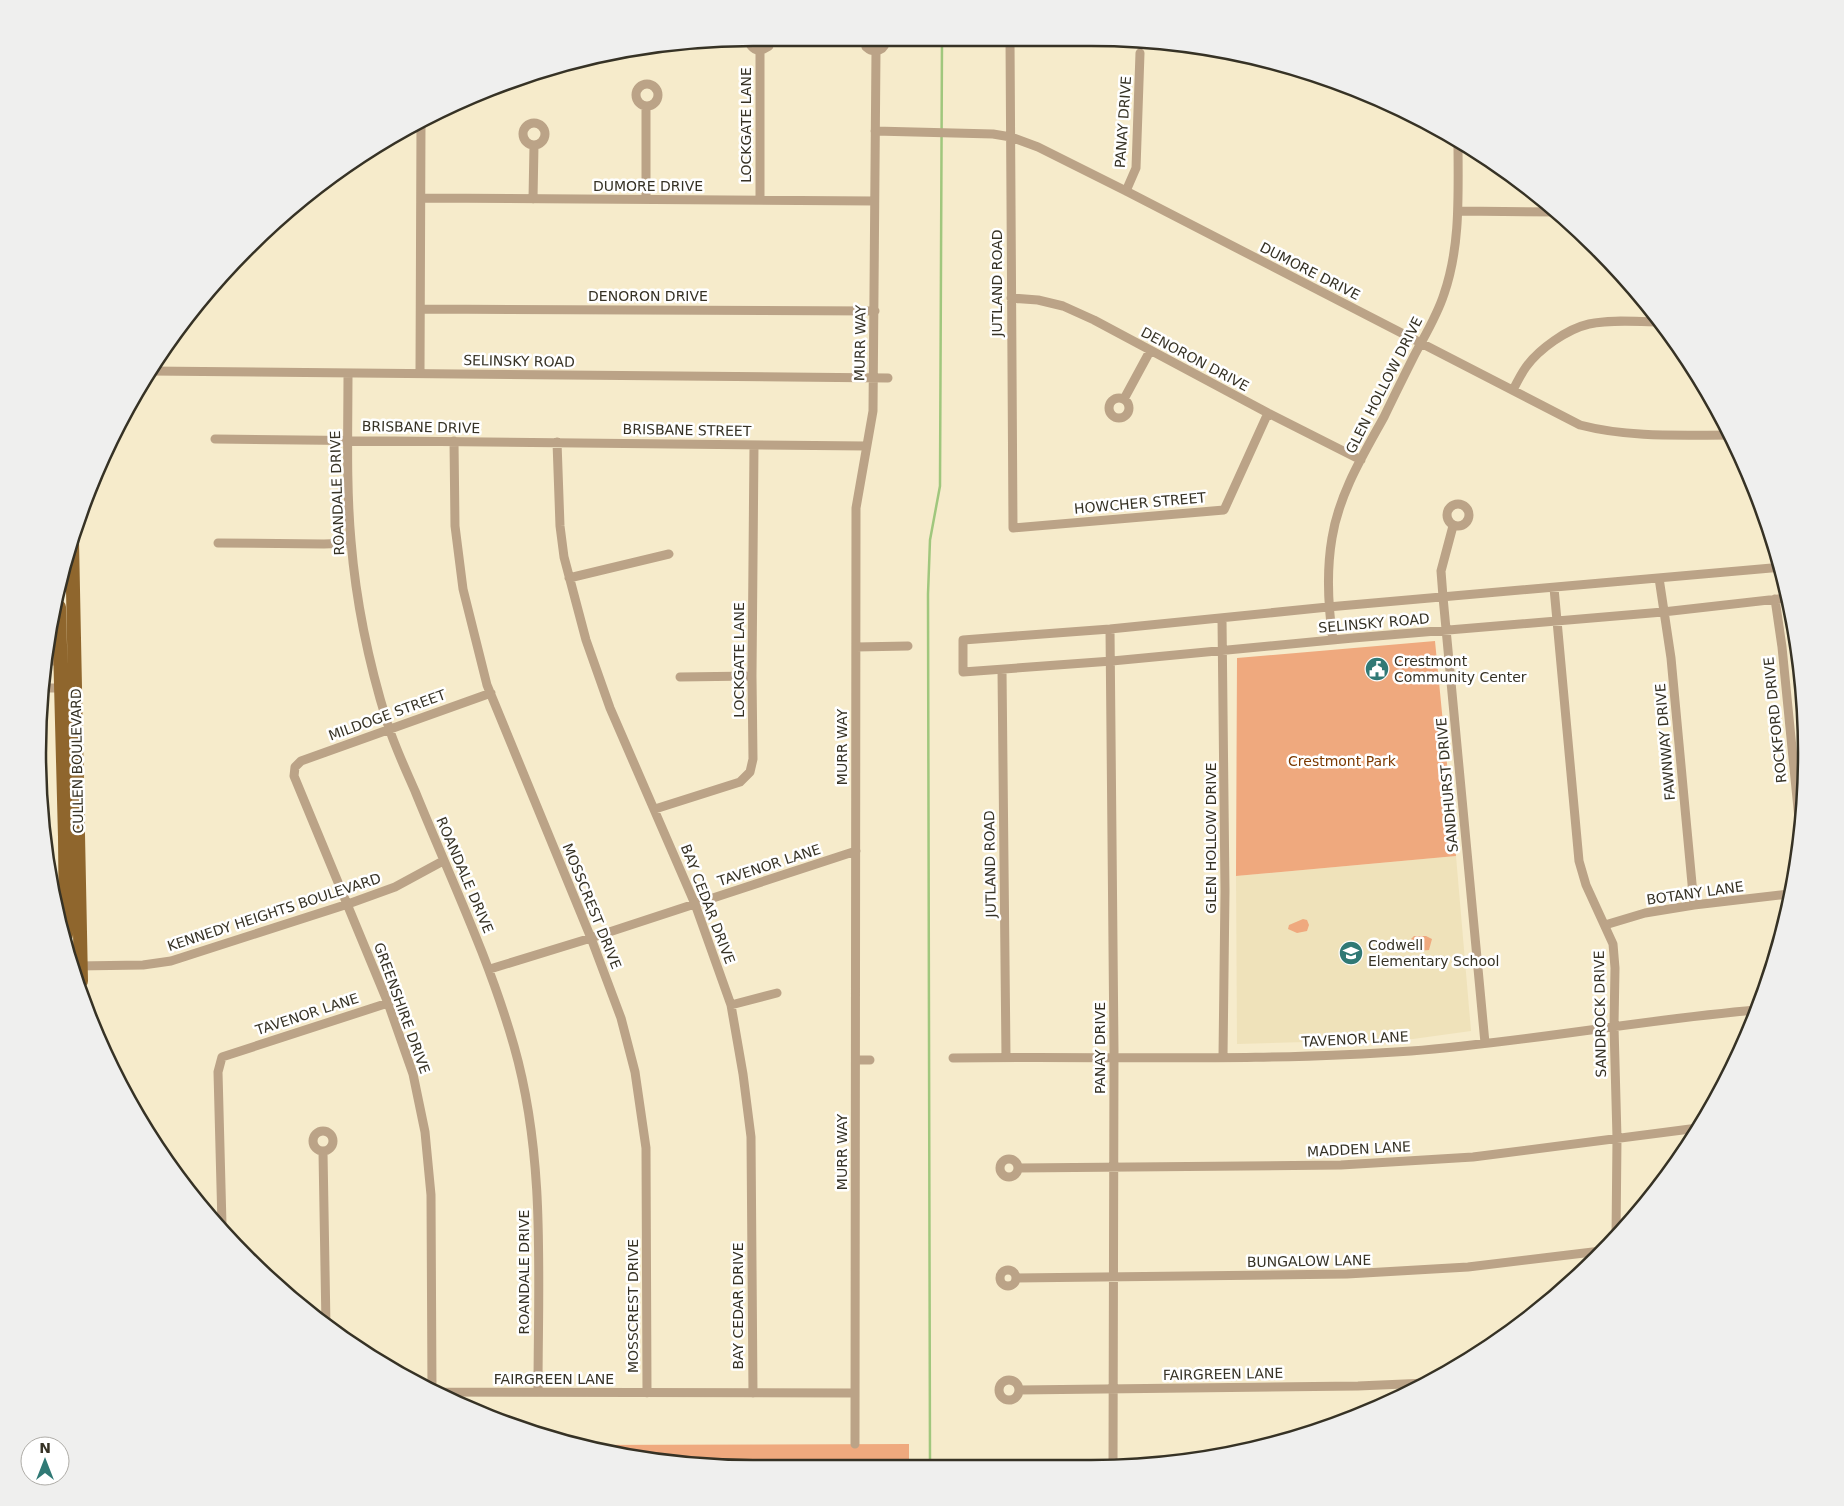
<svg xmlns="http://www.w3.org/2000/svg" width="1844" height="1506" viewBox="0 0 1844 1506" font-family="'DejaVu Sans',sans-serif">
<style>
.built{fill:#efe2ba}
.green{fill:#efa97e}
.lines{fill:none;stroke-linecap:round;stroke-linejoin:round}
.stream{stroke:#a0c77d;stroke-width:2.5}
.street{stroke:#bba387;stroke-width:9}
.primary{stroke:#8f662d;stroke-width:14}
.labels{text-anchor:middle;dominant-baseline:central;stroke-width:5;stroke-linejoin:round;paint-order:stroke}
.street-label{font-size:14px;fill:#363225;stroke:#fff}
.poi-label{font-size:14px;fill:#363225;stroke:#fff;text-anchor:start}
.park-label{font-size:14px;fill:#7b3900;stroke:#fff}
.rim{fill:none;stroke:#363225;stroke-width:2.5}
</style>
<rect width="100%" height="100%" fill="#f6ebcb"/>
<path class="built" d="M1456,856L1471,1031L1413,1039L1237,1044L1236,876Z"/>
<path class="green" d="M1435,641L1456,856L1236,876L1237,658Z
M1303,919L1307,920L1309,925L1307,931L1297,933L1288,929L1289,925Z
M1414,936H1426L1432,939L1429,950L1418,951L1412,947L1411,939Z
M909,1444V1467H706L571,1445Z"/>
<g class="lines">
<path class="stream" d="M930,1467L928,594L930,540L940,486L942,38"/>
<path class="street" d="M749,38C749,45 752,49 760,51L769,46L770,38
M864,38L866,47C875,55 886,50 886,38
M1010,39L1013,528L1224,510L1268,413
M760,51V200
M636 95a11 11 0 1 1 22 0a11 11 0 1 1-22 0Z
M523 134a11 11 0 1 1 22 0a11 11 0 1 1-22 0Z
M875,131L993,134L1011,137L1038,147L1126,191L1580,425C1630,438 1681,435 1732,435
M1126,191L1136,168L1140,53
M421,198L874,201
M533,199L534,145
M646,199V106
M1458,211L1559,212
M1011,298L1038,300L1063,306L1094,320L1268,413L1361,460
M421,309L875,311
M150,371L888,378
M348,373C348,429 346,485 351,541C356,602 369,664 387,722C394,745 405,768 415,791C449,875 489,958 514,1046C546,1158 538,1277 538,1392
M420,373L421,123
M1513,390C1517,382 1521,374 1526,367C1539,349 1567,329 1589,324C1612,319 1638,322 1661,322
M1109 408a10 10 0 1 1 20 0a10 10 0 1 1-20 0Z
M1124,399L1150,351
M215,439L866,446
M454,441L455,526L463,589L487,685L591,938L621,1018L635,1072L646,1148L647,1393
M557,442L560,526L564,557L586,640L610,708L695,904L731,1005L743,1074L751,1137L753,1393
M1447 515a11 11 0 1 1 22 0a11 11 0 1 1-22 0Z
M1453,526L1441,571L1443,597L1485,1043
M218,543L324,544L351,543
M1782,567L1328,607L1110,629L963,640V672L1112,661L1353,638L1663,612L1787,598
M569,578L669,554
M1659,578L1671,658L1694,905
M1554,588L1579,861L1586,885L1613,944L1615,968L1614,1026L1617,1138L1616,1237
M1775,599L1782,647L1801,839
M1222,619L1225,891L1223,1057
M1110,629L1114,1050L1113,1467
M1333,640C1328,606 1326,573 1332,538C1339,494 1363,455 1384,417C1394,396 1404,376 1414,356C1425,335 1437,316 1444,294C1461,245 1458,192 1458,140
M856,647L908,646
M48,661H61L63,663
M1002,670L1006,1057
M680,677L752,676
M43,688H61L76,675L74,674
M491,693L301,761L295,767L294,776L388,1003L413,1074L425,1132L431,1195L432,1392L855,1393
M655,809L740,782L750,772L753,759L752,676L754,445
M1605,925L1645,913L1694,905L1789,894
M77,966L143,965L171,961L348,904L395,887L443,861
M490,969L591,938L856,851
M731,1005L777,993
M953,1058C1106,1056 1259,1062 1411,1051C1526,1042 1641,1020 1756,1010
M856,1060H870
M313 1141a10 10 0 1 1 20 0a10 10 0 1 1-20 0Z
M323,1152L326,1326
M1000 1168a9 9 0 1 1 18 0a9 9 0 1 1-18 0Z
M1018,1168L1341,1165L1473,1157L1698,1128
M222,1225L218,1072L222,1057L388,1003
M1000 1278a8 8 0 1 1 16 0a8 8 0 1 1-16 0Z
M1016,1278L1347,1274L1468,1267L1601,1251
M999 1390a10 10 0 1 1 20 0a10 10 0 1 1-20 0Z
M1019,1390L1358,1386L1427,1383
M855,1444L856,508L873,411L876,51"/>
<path class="primary" d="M72,541L81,981
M59,607L65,837L66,935"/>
</g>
<defs>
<g id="civic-disc" transform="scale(1.25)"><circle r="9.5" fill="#307975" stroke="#fff"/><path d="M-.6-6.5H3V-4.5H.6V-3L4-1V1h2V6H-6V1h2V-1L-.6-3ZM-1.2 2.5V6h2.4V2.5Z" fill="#fff"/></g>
<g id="school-disc" transform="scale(1.25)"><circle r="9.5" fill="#307975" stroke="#fff"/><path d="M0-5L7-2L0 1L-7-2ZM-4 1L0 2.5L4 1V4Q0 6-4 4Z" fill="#fff"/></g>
</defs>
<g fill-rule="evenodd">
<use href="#civic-disc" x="1377" y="669"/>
<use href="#school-disc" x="1351" y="953"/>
</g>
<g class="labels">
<g class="street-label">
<text transform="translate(1123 122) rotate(-86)">PANAY DRIVE</text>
<text transform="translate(746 125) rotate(-90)">LOCKGATE LANE</text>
<text x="648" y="186">DUMORE DRIVE</text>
<text transform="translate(1310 271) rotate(27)">DUMORE DRIVE</text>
<text transform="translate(997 283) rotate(-90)">JUTLAND ROAD</text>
<text x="648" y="296">DENORON DRIVE</text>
<text transform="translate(860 343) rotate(-89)">MURR WAY</text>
<text transform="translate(1195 359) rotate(28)">DENORON DRIVE</text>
<text transform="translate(519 361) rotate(1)">SELINSKY ROAD</text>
<text transform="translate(1384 385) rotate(-63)">GLEN HOLLOW DRIVE</text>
<text transform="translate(421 427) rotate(1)">BRISBANE DRIVE</text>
<text transform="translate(687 430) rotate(1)">BRISBANE STREET</text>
<text transform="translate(337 493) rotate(-92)">ROANDALE DRIVE</text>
<text transform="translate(1140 503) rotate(-5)">HOWCHER STREET</text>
<text transform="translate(1374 623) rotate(-5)">SELINSKY ROAD</text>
<text transform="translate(739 660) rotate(-90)">LOCKGATE LANE</text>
<text transform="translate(387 715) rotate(-20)">MILDOGE STREET</text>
<text transform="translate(1775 720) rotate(-96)">ROCKFORD DRIVE</text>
<text transform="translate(1665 742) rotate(-95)">FAWNWAY DRIVE</text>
<text transform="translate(842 747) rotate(-90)">MURR WAY</text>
<text transform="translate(77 761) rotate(-91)">CULLEN BOULEVARD</text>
<text transform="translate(1447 785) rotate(-95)">SANDHURST DRIVE</text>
<text transform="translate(1211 838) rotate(-90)">GLEN HOLLOW DRIVE</text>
<text transform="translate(990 864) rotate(-91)">JUTLAND ROAD</text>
<text transform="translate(769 865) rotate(-18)">TAVENOR LANE</text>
<text transform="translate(465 875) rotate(67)">ROANDALE DRIVE</text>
<text transform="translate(1695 893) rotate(-8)">BOTANY LANE</text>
<text transform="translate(708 904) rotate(69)">BAY CEDAR DRIVE</text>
<text transform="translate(592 906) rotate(68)">MOSSCREST DRIVE</text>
<text transform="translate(274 912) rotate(-18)">KENNEDY HEIGHTS BOULEVARD</text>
<text transform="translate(402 1008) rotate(70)">GREENSHIRE DRIVE</text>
<text transform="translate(307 1014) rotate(-18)">TAVENOR LANE</text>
<text transform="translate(1600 1014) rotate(-91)">SANDROCK DRIVE</text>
<text transform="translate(1355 1039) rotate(-3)">TAVENOR LANE</text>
<text transform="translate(1100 1048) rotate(-90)">PANAY DRIVE</text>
<text transform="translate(1359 1149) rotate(-3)">MADDEN LANE</text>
<text transform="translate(842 1152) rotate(-90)">MURR WAY</text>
<text transform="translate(1309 1261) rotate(-1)">BUNGALOW LANE</text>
<text transform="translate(524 1272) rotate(-90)">ROANDALE DRIVE</text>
<text transform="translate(633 1306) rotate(-90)">MOSSCREST DRIVE</text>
<text transform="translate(738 1306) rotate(-90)">BAY CEDAR DRIVE</text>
<text transform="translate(1223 1374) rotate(-1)">FAIRGREEN LANE</text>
<text x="554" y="1379">FAIRGREEN LANE</text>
</g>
<g class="poi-label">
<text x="1394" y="661">Crestmont<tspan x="1394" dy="16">Community Center</tspan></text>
<text x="1368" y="945">Codwell<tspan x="1368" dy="16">Elementary School</tspan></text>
</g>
<g class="park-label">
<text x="1342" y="761">Crestmont Park</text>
</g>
</g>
<path d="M0 0H1844V1506H0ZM753 46H1091A707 707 0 0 1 1798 753V753A707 707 0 0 1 1091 1460H753A707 707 0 0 1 46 753V753A707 707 0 0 1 753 46Z" fill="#efefee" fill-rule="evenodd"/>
<path class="rim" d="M753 46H1091A707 707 0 0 1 1798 753V753A707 707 0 0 1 1091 1460H753A707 707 0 0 1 46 753V753A707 707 0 0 1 753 46Z"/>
<g transform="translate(45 1461)"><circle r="24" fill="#ffffff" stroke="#afada8"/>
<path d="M0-4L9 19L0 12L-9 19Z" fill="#307975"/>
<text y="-8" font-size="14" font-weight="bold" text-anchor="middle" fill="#363225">N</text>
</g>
</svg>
